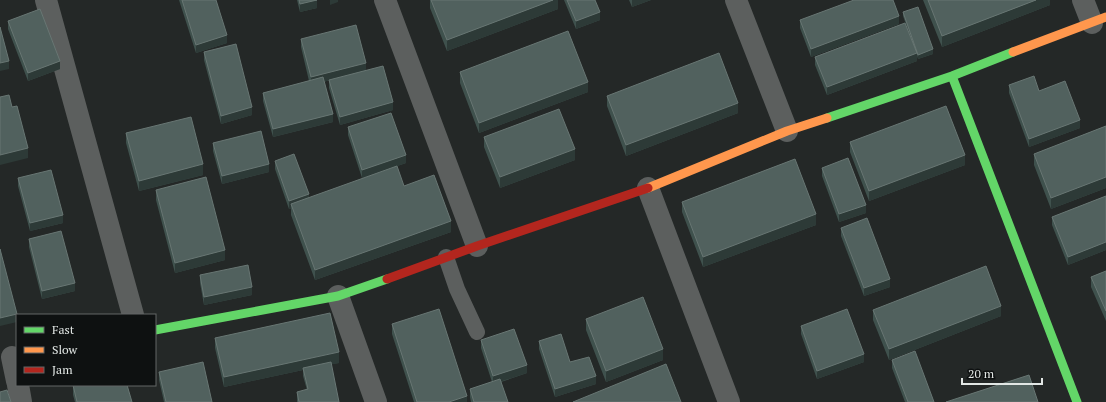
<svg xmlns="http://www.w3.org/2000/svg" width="1106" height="402" viewBox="0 0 1106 402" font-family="'PT Serif',serif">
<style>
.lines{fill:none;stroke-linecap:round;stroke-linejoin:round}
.lane{stroke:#5c5f5e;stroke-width:16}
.street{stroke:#5c5f5e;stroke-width:22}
.fast{stroke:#63d668;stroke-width:9}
.slow{stroke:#ff974d;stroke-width:9}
.jam{stroke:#b3261e;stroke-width:9}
.wall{fill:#3f514d}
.shaded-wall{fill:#2d3a37}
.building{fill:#51615e;stroke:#687673}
</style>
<rect width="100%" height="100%" fill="#242827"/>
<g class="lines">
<path class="lane" d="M446,257L457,289L477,332"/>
<path class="street" d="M46,0L133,315
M385,0L477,246
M736,0L787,131
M1083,0L1092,23
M648,188L729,402
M338,296L376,402
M12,357L17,381
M18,385L21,402"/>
<path class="fast" d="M952,76L1077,402
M827,118L952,76L1013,52
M155,330L338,296L387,279"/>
<path class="slow" d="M1013,52L1106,17
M648,188L787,131L827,118"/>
<path class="jam" d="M387,279L477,246L648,188"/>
</g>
<path class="wall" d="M179,0H216L227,43L196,53Z
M297,0H317V8L300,12Z
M430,0H558V9L447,51L430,8Z
M564,0H595L600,20L576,29Z
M629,0H651L632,7Z
M923,0H1050V5L942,47Z
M903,12L933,54L918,59L917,55V61L827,95L815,65V57L913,44L903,16Z
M800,20L899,24L811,57L800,28Z
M8,21L60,69L28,81L8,29Z
M301,39L366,70L393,110L340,125L329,88V80L324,82L333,122L273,137L263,101V93L309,81L301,47Z
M204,52L252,115L221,124L204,60Z
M460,72L588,92L479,133L460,83Z
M1009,85L1039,91L1080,128L1029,147L1009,93Z
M607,96L738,113L626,156L607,106Z
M1106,126V188L1051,209L1034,165V154Z
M348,127L406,163L362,178L348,135Z
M126,133L203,175L139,191L126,143Z
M484,137L575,160L500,188L484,147Z
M850,142L965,165L869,201L850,152Z
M213,143L269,172L222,184L213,151Z
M275,161L309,198L404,186L451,232L315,280L291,215V209H289L275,169Z
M822,168L866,213L839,222L822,176Z
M18,178L63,223L30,231L18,186Z
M156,190L225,260L175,273L156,200Z
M1106,196V250L1068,265L1052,225V217Z
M682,202L816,225L703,267L682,212Z
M841,228L890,287L864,296L841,236Z
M29,239L75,291L42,299L29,247Z
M1106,271V321L1091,287V277Z
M200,275L252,295L204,305L200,283Z
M873,310L1001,316L889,360L873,320Z
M586,319L663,360L606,382L586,330Z
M392,324L467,402H414L392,334Z
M801,326L864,362L817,379L801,334Z
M215,338L339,363L331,364L339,402H297V392L307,390L303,376V370L224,387L215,348Z
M481,340L527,373L501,382L508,402H471L470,397V389L492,382L481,348Z
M539,341L570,362L596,384L555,397L539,349Z
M892,360L934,402H905L892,368Z
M159,372L212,402H164L159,380Z
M73,385L132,402H75L73,395Z"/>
<path class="shaded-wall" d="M317,0V8L300,12V4Z
M330,0H338V2L330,5Z
M553,0H558V9L447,51V40Z
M632,0H651L632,7Z
M1036,0H1050V5L942,47V36Z
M600,12V20L576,29V21Z
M899,16V24L811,57V49Z
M227,35V43L196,53V45Z
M933,49V54L918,59V55Z
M917,53V61L827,95V87Z
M9,61V69L0,71V63Z
M60,61V69L28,81V73Z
M366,63V71L311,85V77Z
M588,82V92L479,133V123Z
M393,102V110L340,125V117Z
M738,103V113L626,156V145Z
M252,107V115L221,124V116Z
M333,114V122L273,137V129Z
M1080,120V128L1029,147V139Z
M28,148V158L0,165V155Z
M575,149V160L500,188V177Z
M406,155V163L362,178V170Z
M965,155V165L869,201V191Z
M203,164V175L139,191V181Z
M269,164V172L222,184V176Z
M1106,177V188L1051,209V198Z
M309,194V202L291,204V209H289V201Z
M866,205V213L839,222V214Z
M816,214V225L703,267V257Z
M63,215V223L30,231V223Z
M451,221V232L315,280V270Z
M1106,242V250L1068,265V257Z
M225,250V260L175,273V263Z
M890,279V287L864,296V288Z
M75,283V291L42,299V291Z
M252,287V295L204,305V297Z
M1001,306V316L889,360V349Z
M17,314V322L0,326V318Z
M663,349V360L606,382V371Z
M339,352V363L304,370L303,368V370L224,387V377Z
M864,354V362L817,379V371Z
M527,365V373L493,384V376Z
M596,376V384L555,397V389Z
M467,396V402H449Z"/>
<path class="building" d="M182,0H216L227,35L196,45Z
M299,0H317L300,4Z
M431,0H553L447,40Z
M567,0H595L600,12L576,21Z
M854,0H893L899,16L811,49L800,20Z
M928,0H1036L942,36Z
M918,7L933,49L918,55L903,12Z
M40,9L60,61L28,73L8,21Z
M905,23L917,53L827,87L815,57Z
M356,25L366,63L311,77L301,39Z
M0,27L9,61L0,63Z
M568,31L588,82L479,123L460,72Z
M236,44L252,107L221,116L204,52Z
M719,53L738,103L626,145L607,96Z
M383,66L393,102L340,117L329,80Z
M1034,76L1039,91L1065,81L1080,120L1029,139L1009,85Z
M323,77L333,114L273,129L263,93Z
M9,95L12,107L17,106L28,148L0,155V97Z
M946,106L965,155L869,191L850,142Z
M559,109L575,149L500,177L484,137Z
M391,113L406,155L362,170L348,127Z
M191,117L203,164L139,181L126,133Z
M1106,126V177L1051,198L1034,154Z
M261,131L269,164L222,176L213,143Z
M294,154L309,194L289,201L275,161Z
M848,158L866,205L839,214L822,168Z
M795,159L816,214L703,257L682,202Z
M397,166L404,186L434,175L451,221L315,270L291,204Z
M51,170L63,215L30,223L18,178Z
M206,177L225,250L175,263L156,190Z
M1106,196V242L1068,257L1052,217Z
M867,218L890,279L864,288L841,228Z
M61,231L75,283L42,291L29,239Z
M0,249L17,314L0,318Z
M248,265L252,287L204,297L200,275Z
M986,266L1001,306L889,349L873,310Z
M1106,271V311L1091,277Z
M643,297L663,349L606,371L586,319Z
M439,309L467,396L449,402H417L392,324Z
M847,309L864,354L817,371L801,326Z
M330,313L339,352L224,377L215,338Z
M514,329L527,365L493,376L481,340Z
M561,334L570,362L589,357L596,376L555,389L539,341Z
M915,351L934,402H908L892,360Z
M203,362L212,402H166L159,372Z
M331,362L339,402H299L297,392L308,389L303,368Z
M666,364L681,402H573Z
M1029,375L1038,402H946Z
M500,379L508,402H474L470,389Z
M73,385H127L132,402H77Z
M7,390L11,402H0V392Z"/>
<rect x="16" y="314" width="140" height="72" fill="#0e1111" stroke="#636766"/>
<rect x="24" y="327" width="20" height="6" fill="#63d668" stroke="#636766"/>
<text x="52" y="334" font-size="12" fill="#e2e7e5">Fast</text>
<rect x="24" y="347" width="20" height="6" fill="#ff974d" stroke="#636766"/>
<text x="52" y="354" font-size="12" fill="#e2e7e5">Slow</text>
<rect x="24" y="367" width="20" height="6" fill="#b3261e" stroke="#636766"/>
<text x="52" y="374" font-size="12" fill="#e2e7e5">Jam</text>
<path d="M962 378v6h80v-6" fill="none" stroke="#e2e7e5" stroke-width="2"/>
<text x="968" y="378" font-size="12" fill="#e2e7e5" stroke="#0e1111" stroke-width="3" paint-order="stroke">20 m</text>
</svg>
